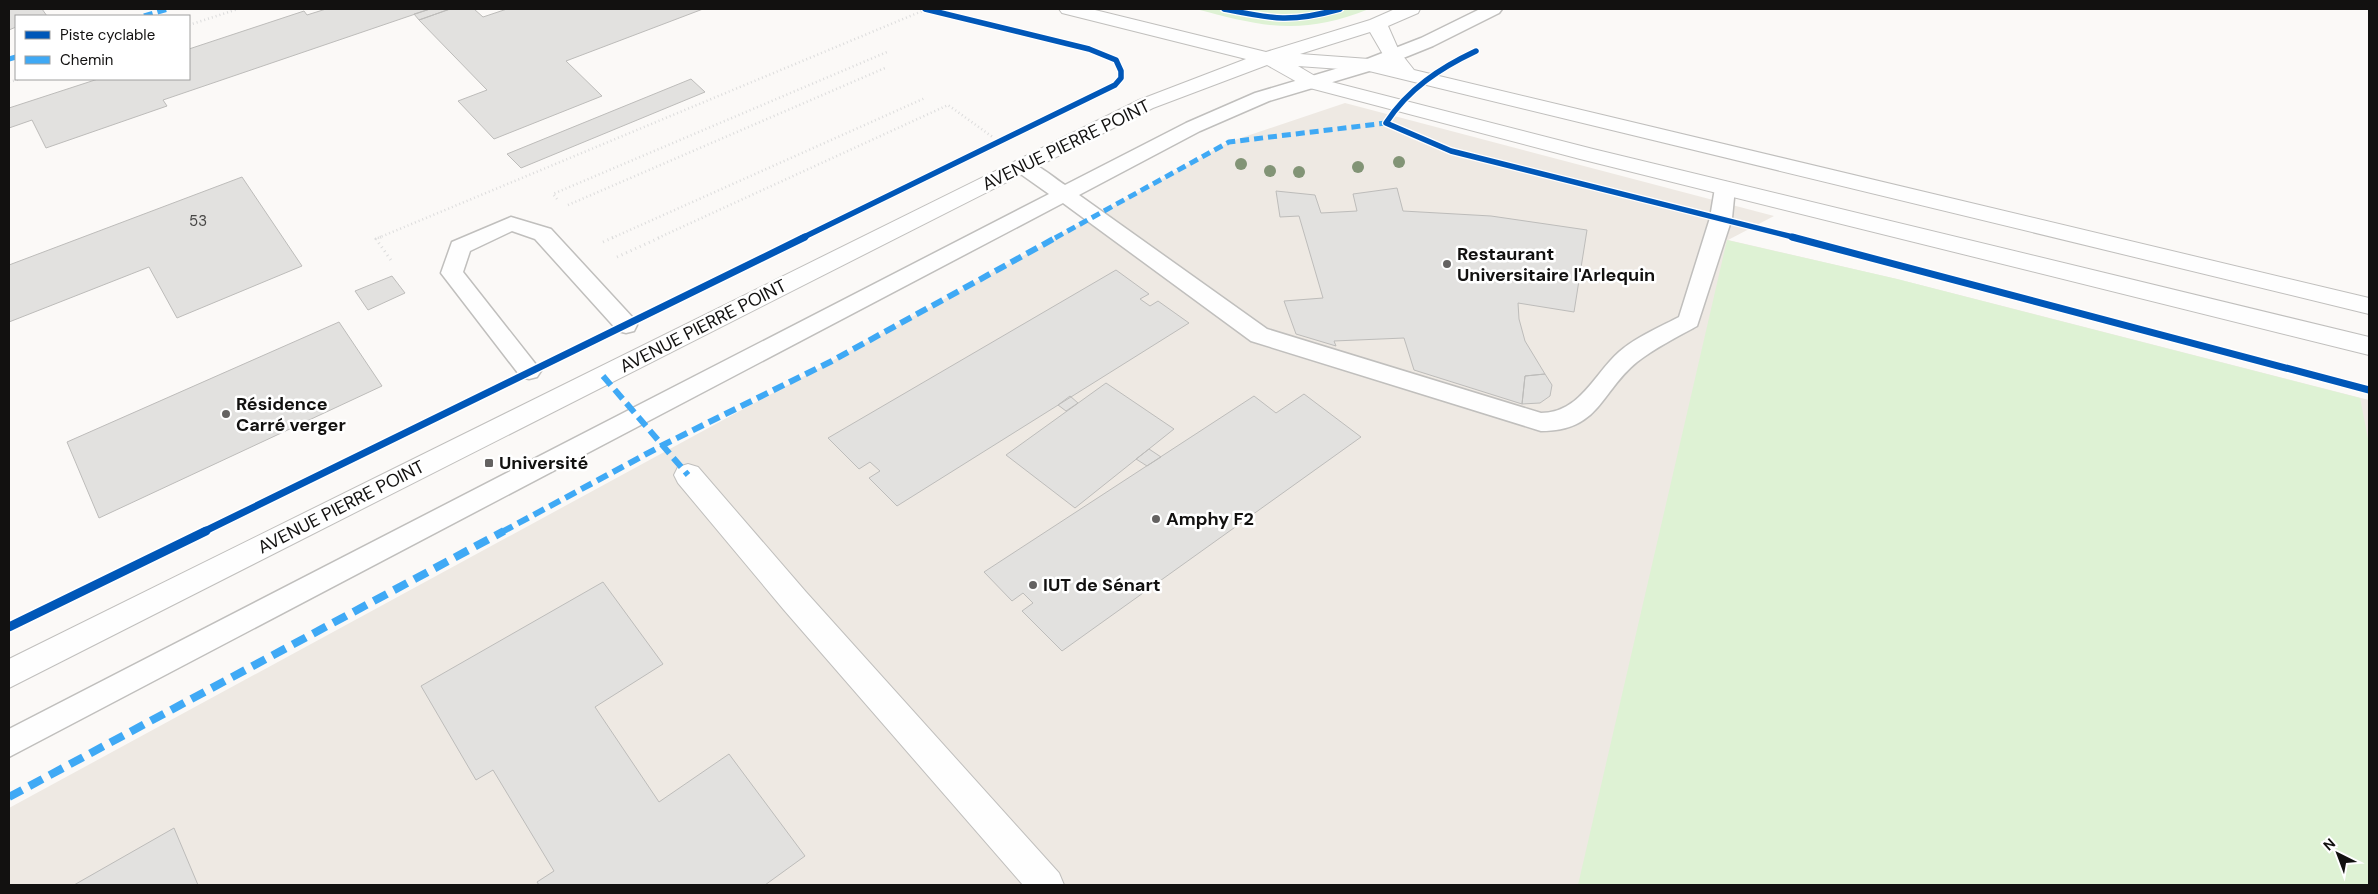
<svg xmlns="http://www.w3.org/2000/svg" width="2378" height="894" viewBox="0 0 2378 894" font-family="'DM Sans',sans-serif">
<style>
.built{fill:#eee9e3}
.green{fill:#def2d4}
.building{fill:#e2e1df;stroke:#bdbcba}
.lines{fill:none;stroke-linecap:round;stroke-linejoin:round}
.service-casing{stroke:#c0bfbd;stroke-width:3}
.minor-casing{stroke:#c0bfbd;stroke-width:2}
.tertiary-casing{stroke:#c0bfbd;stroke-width:2}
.path-far1{stroke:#dcdcdc;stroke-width:2.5;stroke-dasharray:1 3;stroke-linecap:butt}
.path{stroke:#dcdcdc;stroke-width:3;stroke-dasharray:1 4;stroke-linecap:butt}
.service{fill:#fefefe;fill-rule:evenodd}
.minor{fill:#fefefe;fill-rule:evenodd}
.tertiary{fill:#fefefe;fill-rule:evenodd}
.quiet-far2{stroke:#3fa9f5;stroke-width:5;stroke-dasharray:9 5;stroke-linecap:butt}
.quiet-far1{stroke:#3fa9f5;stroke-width:6;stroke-dasharray:12 6;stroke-linecap:butt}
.quiet{stroke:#3fa9f5;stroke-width:8;stroke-dasharray:15 8;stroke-linecap:butt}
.cycleway-far2-casing{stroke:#fff;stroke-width:8}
.cycleway-far1-casing{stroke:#fff;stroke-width:10}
.cycleway-casing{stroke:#fff;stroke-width:12}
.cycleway-far2{stroke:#0057b8;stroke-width:5.5}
.cycleway-far1{stroke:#0057b8;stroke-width:7}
.cycleway{stroke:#0057b8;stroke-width:9}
.tree{fill:#829476}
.poi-dot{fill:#646261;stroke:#fff;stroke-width:2}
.labels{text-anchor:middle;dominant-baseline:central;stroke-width:5;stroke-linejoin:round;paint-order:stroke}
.number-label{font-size:15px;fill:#474645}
.street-label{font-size:18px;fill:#121110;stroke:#fff}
.poi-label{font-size:18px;font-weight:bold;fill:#121110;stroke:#fff;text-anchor:start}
</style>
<rect width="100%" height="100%" fill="#fbf9f7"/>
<path class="built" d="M1345,103L1774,216L1728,240L1897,279L2369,400V885H9V808L830,362L1229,142Z"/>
<path class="green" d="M1196,9H1369C1302,36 1263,27 1196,9Z
M1727,240L1897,279L2360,398L2369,444V885H1578Z"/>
<path class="building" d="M9,9H42L47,16H16V27L9,30Z
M326,9H430L163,100L167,106L46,148L32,120L9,128V108L98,79H189V49L304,11L307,15Z
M430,9H450L419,20L414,14Z
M450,9H474L483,17L507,9H703L566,61L602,96L494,139L458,101L487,90L419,20Z
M691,79L705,92L521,168L507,154Z
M242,177L302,266L177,318L149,267L9,322V265Z
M1397,188L1403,211L1491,216L1587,230L1574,312L1518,303L1519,319L1525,341L1545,374L1525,376L1522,404L1414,370L1404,338L1334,341L1336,346L1296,334L1284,301L1323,298L1299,216L1280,217L1276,191L1315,195L1321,213L1357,211L1353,194Z
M1116,270L1149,294L1140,299L1150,306L1158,301L1189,323L897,506L869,478L880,471L870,462L859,469L828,438Z
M392,276L405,293L368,310L355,291Z
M339,322L382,386L99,518L67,442Z
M1545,374L1552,385L1550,396L1540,403L1522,404L1525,376Z
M1106,383L1174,429L1075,508L1006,455Z
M1304,394L1361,437L1062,651L1022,611L1033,603L1023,593L1012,601L984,572L1254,396L1276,413Z
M1070,396L1078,403L1066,411L1058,405Z
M1149,449L1161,457L1147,466L1136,459Z
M603,582L663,664L595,707L659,802L729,754L805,856L765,885H539L537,882L554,871L493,770L476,780L421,686Z
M174,828L198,885H74Z"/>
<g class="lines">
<g class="service-casing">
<path id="service" d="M1480,9H1502L1499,13L1433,46L1376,69L1269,101L1200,131L1079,195L1267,329L1541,413C1580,413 1594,374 1619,352C1636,337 1660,327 1679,317L1710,218L1715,188L1718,184L1725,182L1732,184L1735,188L1732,218L1697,326C1677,337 1655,348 1637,362C1600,392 1600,431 1541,431L1251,341L1063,203L9,757V729L1049,194L1015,170L1012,166L1015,162C1032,157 1051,176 1065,185L1186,123L1255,93L1362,61L1421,38Z
M511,217L551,229L634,319L637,325L634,331L626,333L618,331L535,239L512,231L470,251L463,272L541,371L537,377L529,379L521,377L441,273L452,242Z"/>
</g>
<g class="minor-casing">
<path id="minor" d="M688,464L698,467L806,592L1059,873L1064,885H1023L784,610L678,483L674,475L678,467Z"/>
</g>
<g class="tertiary-casing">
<path id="tertiary" d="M1059,9H1091L1266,52L1370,20L1395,9H1420L1418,13L1388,26L1399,51L1414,70L2369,298V314L1369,71L1298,66L1320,79L1593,149L2369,337V355L1580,159L1306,87L1267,65L1153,108L9,688V659L1139,100L1246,59L1062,13ZM1370,32L1388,63L1369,59L1300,54Z"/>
</g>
<path class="path-far1" d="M189,25L238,9
M9,82L20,79
M557,199L553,194L887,52
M568,205L885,68
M378,238L927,9
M612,238L925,98
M658,238L948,105L994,138"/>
<path class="path" d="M381,237L376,239L393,263
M603,242L614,237
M617,257L661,237"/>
<use href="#service" class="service"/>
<use href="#minor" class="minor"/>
<use href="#tertiary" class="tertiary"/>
<path class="quiet-far2" d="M144,16L168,9
M9,59L16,57
M1055,238L1229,142L1386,123L1390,125"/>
<path class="quiet-far1" d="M603,376L688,475
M502,532L663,445L830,362L1057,237"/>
<path class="quiet" d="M9,797L504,531"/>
<g class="cycleway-far2-casing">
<path id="cycleway-far2" d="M1224,9C1273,19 1290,23 1340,9
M1476,51C1440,68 1408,89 1386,123L1451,151L1797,238
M802,238L1115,85L1121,78V71L1116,60L1089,49L925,9"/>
</g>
<g class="cycleway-far1-casing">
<path id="cycleway-far1" d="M1792,237L2369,390
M203,532L805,237"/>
</g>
<g class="cycleway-casing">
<path id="cycleway" d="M9,627L206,531"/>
</g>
<use href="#cycleway-far2" class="cycleway-far2"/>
<use href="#cycleway-far1" class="cycleway-far1"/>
<use href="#cycleway" class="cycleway"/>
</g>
<g class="tree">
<circle cx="1399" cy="162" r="6"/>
<circle cx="1241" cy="164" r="6"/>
<circle cx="1358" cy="167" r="6"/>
<circle cx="1270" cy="171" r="6"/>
<circle cx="1299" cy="172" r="6"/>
</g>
<g class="poi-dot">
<circle cx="1447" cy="264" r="5"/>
<circle cx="226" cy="414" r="5"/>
<rect x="484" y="458" width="10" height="10" rx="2.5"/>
<circle cx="1156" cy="519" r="5"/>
<circle cx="1033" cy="585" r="5"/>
</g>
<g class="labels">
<g class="number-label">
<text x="198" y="221">53</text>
</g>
<g class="street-label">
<text transform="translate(1066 145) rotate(-26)">AVENUE PIERRE POINT</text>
<text transform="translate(703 326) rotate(-27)">AVENUE PIERRE POINT</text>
<text transform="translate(341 507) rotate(-27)">AVENUE PIERRE POINT</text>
</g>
<g class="poi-label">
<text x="1457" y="254">Restaurant<tspan x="1457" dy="21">Universitaire l'Arlequin</tspan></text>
<text x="236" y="404">Résidence<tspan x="236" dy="21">Carré verger</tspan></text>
<text x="499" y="463">Université</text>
<text x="1166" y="519">Amphy F2</text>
<text x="1043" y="585">IUT de Sénart</text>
</g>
</g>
<rect width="2378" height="894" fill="none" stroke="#121110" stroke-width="20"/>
<rect x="15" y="15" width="175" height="65" fill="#ffffff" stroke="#a0a09f"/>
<rect x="25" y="31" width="25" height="8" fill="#0057b8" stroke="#a0a09f"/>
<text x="60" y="40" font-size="15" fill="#121110">Piste cyclable</text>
<rect x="25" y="56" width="25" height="8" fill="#3fa9f5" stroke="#a0a09f"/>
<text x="60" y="65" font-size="15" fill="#121110">Chemin</text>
<g transform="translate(2338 854) rotate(318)" stroke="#ffffff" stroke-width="4" paint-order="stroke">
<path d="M0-4L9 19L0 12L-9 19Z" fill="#121110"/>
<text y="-8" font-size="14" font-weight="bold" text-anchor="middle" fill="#121110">N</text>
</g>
</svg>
